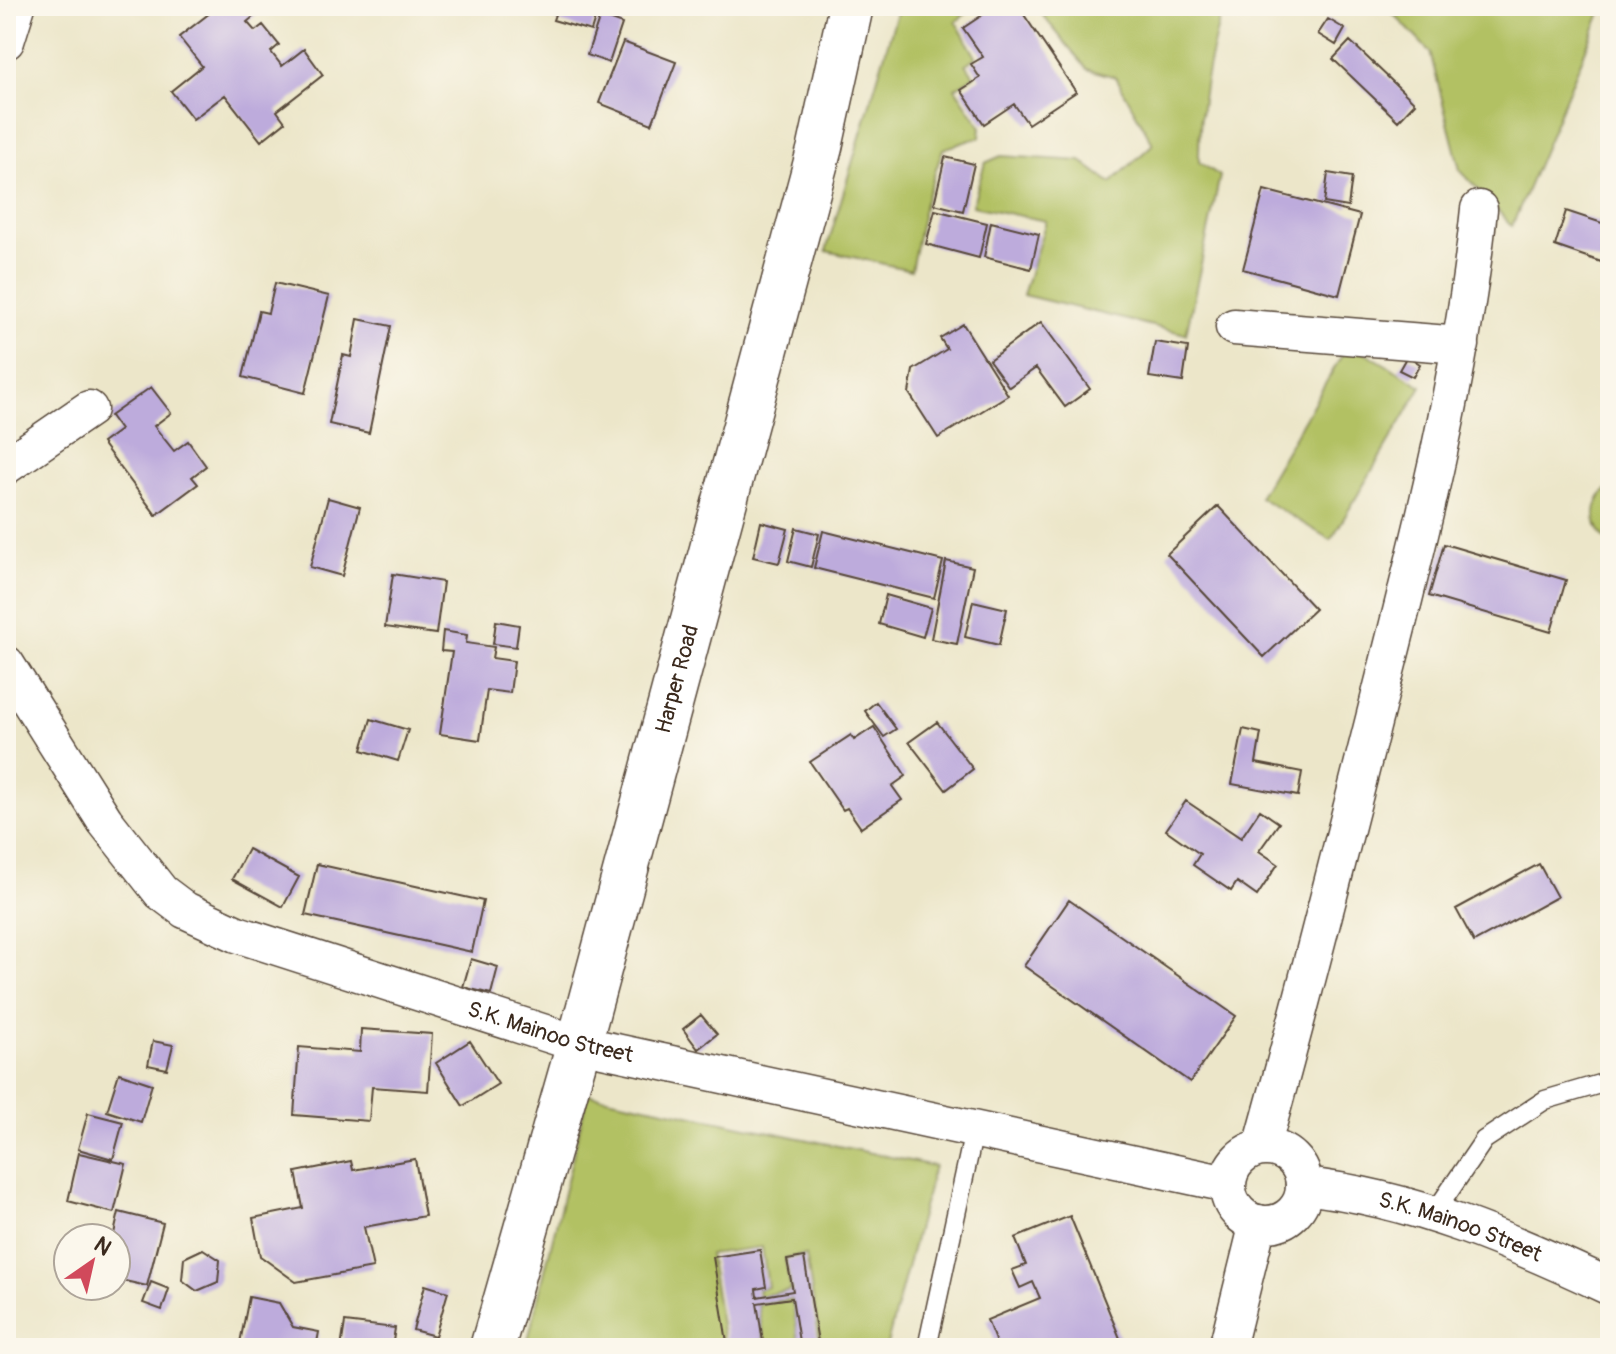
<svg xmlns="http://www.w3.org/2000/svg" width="1616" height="1354" viewBox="0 0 1616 1354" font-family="Pangolin,sans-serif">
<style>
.green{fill:#b2c164;stroke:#767641;stroke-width:2}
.building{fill:#bdabdc}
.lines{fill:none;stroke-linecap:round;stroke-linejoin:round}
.lane-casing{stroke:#564638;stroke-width:21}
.street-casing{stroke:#564638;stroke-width:39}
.secondary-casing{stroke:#564638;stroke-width:47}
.lane{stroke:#fff;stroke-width:18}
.street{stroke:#fff;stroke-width:36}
.secondary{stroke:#fff;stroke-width:44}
.labels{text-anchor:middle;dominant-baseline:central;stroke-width:8;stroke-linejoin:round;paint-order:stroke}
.street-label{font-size:22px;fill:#3b2a1e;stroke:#fbf7ec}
</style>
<rect width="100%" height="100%" fill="#fbf7ec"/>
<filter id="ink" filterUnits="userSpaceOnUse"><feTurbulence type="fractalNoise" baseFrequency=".0125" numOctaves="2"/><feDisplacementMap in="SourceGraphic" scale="16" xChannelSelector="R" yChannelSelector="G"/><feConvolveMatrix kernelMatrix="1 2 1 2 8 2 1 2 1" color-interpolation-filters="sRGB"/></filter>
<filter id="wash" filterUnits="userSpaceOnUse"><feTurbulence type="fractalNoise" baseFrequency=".006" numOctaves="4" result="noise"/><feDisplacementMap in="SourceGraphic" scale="32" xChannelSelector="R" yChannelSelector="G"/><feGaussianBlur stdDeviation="1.8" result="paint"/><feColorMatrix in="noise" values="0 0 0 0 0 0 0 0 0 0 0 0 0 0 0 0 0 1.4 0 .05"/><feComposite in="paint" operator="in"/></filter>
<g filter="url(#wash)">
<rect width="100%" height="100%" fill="#ece6c9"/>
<path class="green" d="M899,6H975L956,22L976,57L966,64L974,76L955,88L981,127L980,137L943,149L925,202L911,270L826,251Z
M1035,6H1223C1209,58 1198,109 1199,162L1220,176L1186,334L1023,295L1046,221L972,206L985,163L1001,156L1081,161L1111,183L1153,144L1116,77L1087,69Z
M1386,6H1604L1512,226L1460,170L1430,52Z
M1349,343L1422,386L1331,540L1259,497Z
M1610,487V543C1591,527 1589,503 1610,487Z
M588,1094L934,1166L886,1348H821L806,1255L785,1258L791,1290L759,1296L758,1289L768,1287L762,1247L709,1254L725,1348H526Z
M792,1299L800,1348H765L758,1304Z"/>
<g id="blocks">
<path class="building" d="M219,6H266L247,22L255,31L263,25L279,45L271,52L282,66L304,49L323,75L277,111L285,122L261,141L225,95L193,119L171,91L202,66L179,37Z
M558,6H599L591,31L553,20Z
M996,6H1018L1076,92L1028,124L1014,104L984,124L961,90L980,78L971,64L983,57L963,28Z
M600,16L622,24L609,63L587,55Z
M1328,19L1345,29L1336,45L1318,34Z
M1350,41L1415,103L1398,121L1333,59Z
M623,42L676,62L652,124L599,103Z
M945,157L974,164L963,211L934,204Z
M1328,173L1352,177L1348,207L1324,203Z
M1264,190L1360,215L1339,295L1243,269Z
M935,210L987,223L979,258L926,244Z
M1610,210V265L1555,246L1566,211L1605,224Z
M991,222L1039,234L1031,269L984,257Z
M275,283L329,296L305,393L243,377L259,311L268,313Z
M358,319L391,326L369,433L329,424L343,355L351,357Z
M1041,322L1090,389L1065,407L1036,368L1009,387L989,360Z
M963,324L1008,395L938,438L909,393L913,370L947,349L940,338Z
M1155,342L1188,347L1183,382L1149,377Z
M1407,356L1420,364L1413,377L1399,370Z
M151,387L171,413L154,426L174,451L188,441L206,466L192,477L198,484L156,515L102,443L120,430L110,416Z
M328,498L360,507L342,576L310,567Z
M1218,506L1315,609L1264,657L1167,554Z
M761,522L788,529L779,563L753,557Z
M796,528L819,534L811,567L788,561Z
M823,531L943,561L934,598L814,568Z
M1444,544L1566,580L1551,632L1429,596Z
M946,561L973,567L957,644L931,639Z
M393,574L443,582L436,634L385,627Z
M886,595L931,608L923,637L879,624Z
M973,601L1007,609L999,645L965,637Z
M496,621L519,625L516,647L493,644Z
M443,631L467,635L466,643L494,647L492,658L514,661L510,693L487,690L480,740L440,734L452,652L441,651Z
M876,702L896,729L884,737L865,711Z
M371,719L408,730L398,761L362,750Z
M937,722L973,769L946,790L909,742Z
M874,727L906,776L892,786L902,800L861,828L847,808L843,810L810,762L851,735L854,740Z
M1243,729L1261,733L1256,763L1302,772L1298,796L1232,784Z
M1186,801L1241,838L1260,810L1279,823L1259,851L1278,864L1257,896L1237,882L1231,891L1193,865L1200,854L1166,830Z
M248,849L299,877L283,907L232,879Z
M317,864L483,901L472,952L305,915Z
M1539,864L1557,897L1474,942L1456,909Z
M1069,900L1236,1016L1190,1082L1024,966Z
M471,959L498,967L491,994L463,987Z
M701,1015L717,1034L698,1049L683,1029Z
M361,1029L432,1034L428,1091L372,1087L369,1121L294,1115L299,1047L360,1052Z
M153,1041L173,1045L167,1069L148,1065Z
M470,1041L498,1084L463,1106L436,1063Z
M119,1073L152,1084L141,1122L107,1111Z
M88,1113L123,1122L113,1159L78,1149Z
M79,1153L126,1164L114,1213L68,1201Z
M415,1159L425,1216L364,1227L373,1268L296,1282L260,1256L253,1218L303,1208L296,1172L351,1161L353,1170Z
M119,1212L163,1223L147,1286L116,1279V1238H113Z
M1070,1216L1124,1348H998L987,1320L1040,1298L1033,1282L1020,1288L1012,1270L1026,1265L1015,1238Z
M203,1249L220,1260L218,1282L197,1291L182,1280L184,1258Z
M760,1250L766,1287L756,1289L757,1297L793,1291L787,1260L804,1257L819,1348H800L792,1298L757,1303L764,1348H728L713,1257Z
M151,1282L169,1289L162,1310L143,1303Z
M425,1285L448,1292L435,1336L413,1330Z
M249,1297L279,1303L293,1327L319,1332L316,1348H239Z
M345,1322L395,1328L392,1348H341Z"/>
</g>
</g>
<g filter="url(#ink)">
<use href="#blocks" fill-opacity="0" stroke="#564638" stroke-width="2"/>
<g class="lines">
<g class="lane-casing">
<path id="lane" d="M1433,1215L1484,1140L1545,1100L1610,1081
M927,1348L974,1131"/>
</g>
<g class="street-casing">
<g id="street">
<path d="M6,41L17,6"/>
<path d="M1234,327L1461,345"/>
<path d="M6,466L89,409"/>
<path id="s1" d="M6,664L105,821L161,892L185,910L237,934L579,1044L1227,1184"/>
<path d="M1262,1147C1305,993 1344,838 1383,683C1423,526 1463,370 1479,209"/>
<circle cx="1266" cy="1186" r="38"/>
<path id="s2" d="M1304,1186C1413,1198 1512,1241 1610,1287"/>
<path d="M1227,1348L1258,1223"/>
</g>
</g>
<g class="secondary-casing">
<g id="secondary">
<path id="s3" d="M492,1348L579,1044L820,147L851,6"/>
</g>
</g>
<use href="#lane" class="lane"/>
<use href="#street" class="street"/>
<use href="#secondary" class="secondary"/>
</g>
</g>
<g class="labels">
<g class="street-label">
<text stroke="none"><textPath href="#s3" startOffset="694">Harper Road</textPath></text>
<text stroke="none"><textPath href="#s1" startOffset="692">S.K. Mainoo Street</textPath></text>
<text stroke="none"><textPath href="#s2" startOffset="162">S.K. Mainoo Street</textPath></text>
</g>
</g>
<rect width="1616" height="1354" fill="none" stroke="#fbf7ec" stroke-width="32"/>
<g transform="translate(92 1262) rotate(34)"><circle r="38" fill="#fbf7ec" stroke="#aea59a" stroke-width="2"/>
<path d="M0-6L14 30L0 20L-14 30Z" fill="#d1495b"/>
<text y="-12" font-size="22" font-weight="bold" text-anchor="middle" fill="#3b2a1e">N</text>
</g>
</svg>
